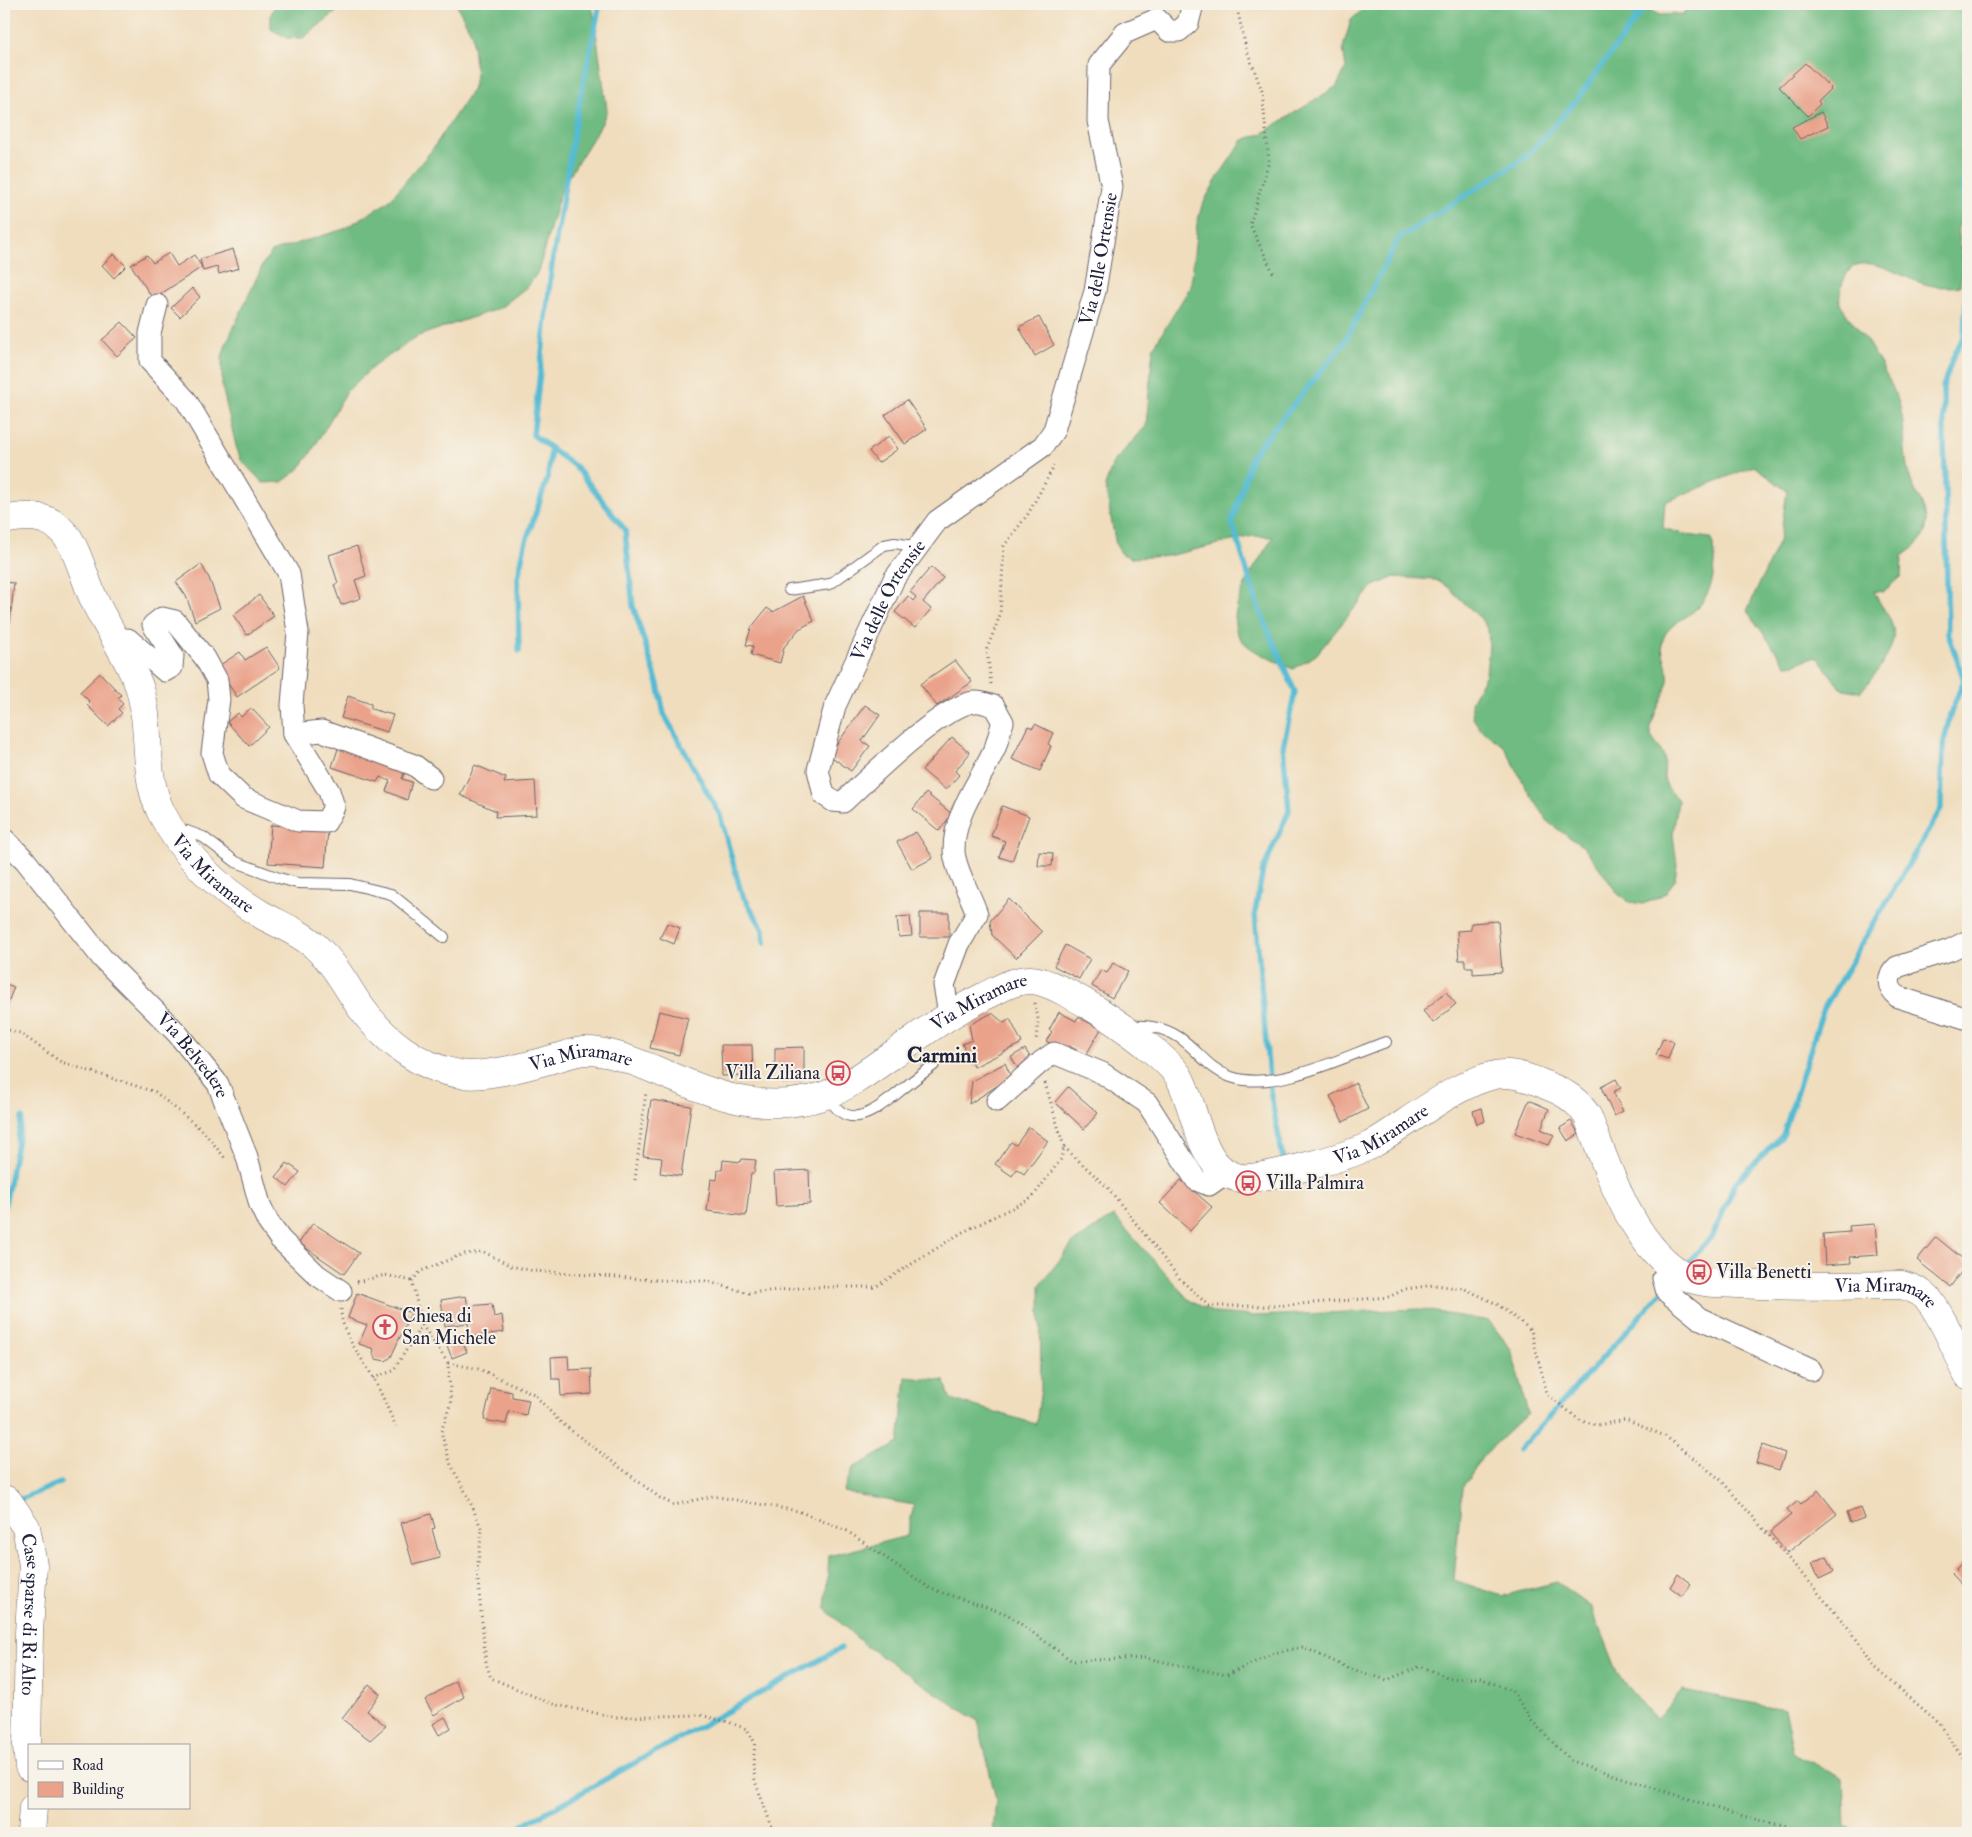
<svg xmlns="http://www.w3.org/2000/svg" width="1972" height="1837" viewBox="0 0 1972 1837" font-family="'IM FELL Double Pica',serif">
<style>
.forest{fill:#70bb82;stroke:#496e5e}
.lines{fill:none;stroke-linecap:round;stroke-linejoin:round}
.stream{stroke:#55bbd3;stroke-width:5.5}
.building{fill:#eaa28a}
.lane-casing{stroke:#6a6368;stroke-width:12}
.street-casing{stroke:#6a6368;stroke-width:23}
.secondary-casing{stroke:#6a6368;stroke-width:29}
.path{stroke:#6a6368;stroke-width:3;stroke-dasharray:1 4;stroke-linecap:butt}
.lane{stroke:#fff;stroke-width:10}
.street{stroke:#fff;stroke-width:21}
.secondary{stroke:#fff;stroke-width:28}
.labels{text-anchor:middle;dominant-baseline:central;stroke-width:4;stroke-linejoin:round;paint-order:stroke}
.street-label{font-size:19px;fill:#22223b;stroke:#f7f3e8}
.poi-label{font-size:19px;fill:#22223b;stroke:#f7f3e8;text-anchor:start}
.quarter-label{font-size:21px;font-weight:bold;fill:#22223b;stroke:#f7f3e8}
</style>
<rect width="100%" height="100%" fill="#f7f3e8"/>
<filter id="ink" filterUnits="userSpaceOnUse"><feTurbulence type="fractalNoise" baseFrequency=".02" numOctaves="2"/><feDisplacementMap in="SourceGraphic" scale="10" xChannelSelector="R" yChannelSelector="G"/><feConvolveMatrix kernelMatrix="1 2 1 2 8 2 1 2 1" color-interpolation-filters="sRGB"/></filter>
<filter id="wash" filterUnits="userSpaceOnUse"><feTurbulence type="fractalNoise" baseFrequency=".0096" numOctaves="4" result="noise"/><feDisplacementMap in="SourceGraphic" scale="20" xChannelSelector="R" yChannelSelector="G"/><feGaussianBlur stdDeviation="1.12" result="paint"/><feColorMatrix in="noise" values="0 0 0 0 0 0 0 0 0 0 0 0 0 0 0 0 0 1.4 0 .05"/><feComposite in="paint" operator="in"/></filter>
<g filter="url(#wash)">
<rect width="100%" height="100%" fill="#f0ddbd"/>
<path class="forest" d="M276,4H346L303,38H287L271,29V14Z
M456,4H590L593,10L607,110L601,125L561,189L538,272L528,286L500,308L418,336L374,366L347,391L309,456L297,471L282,482L263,483L241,460L236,446L222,386V358L226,344L264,262L273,251L344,229L388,202L432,150L472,90L476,77L472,34Z
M1369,4H1636L1660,15L1684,14L1686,4H1968V119L1965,127L1968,136V197L1958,228L1963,264L1960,286C1946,288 1932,287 1919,282C1900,276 1874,257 1854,266C1845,271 1838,293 1840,303C1841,309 1863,334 1868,343C1878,358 1896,391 1900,407C1906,429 1903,453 1909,475C1914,493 1929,509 1926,528C1925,540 1911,550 1902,556L1901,576L1883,592L1874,591C1878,603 1888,612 1892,625C1900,646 1874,677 1860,692L1840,688L1818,658C1806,656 1798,666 1786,665L1747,611L1780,539L1787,491L1754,466L1665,502L1663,528L1687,535L1710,538C1721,555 1713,591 1699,606C1688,619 1669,622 1663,639C1659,653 1670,667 1668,681C1665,697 1654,711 1651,727C1649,740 1658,744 1663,754C1667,763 1662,775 1666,784C1668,790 1674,795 1678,800L1673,835L1677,865L1675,879L1667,892L1655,899L1643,904L1629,902L1618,894L1585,848L1549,823L1525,786L1504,746L1481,730L1473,718L1471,702L1486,674L1489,645L1488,630L1481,619L1448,587L1436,580L1394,577L1372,587L1316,655L1293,669C1277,661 1251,653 1240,638C1221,613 1260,559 1273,537L1253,536L1168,556L1130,558L1121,553L1116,545L1105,486L1113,463L1146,426L1153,348L1191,286L1197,224L1202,205L1218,177L1243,140L1261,134L1337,86L1346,68L1343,48L1351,20Z
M1114,1216L1189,1300L1214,1313L1255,1316L1419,1309L1489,1321L1511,1349L1528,1413L1483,1456L1462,1488L1454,1580L1502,1596L1557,1582L1591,1607L1617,1673L1656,1720L1682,1690L1784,1709L1793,1752L1843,1778L1845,1827L1869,1833H993L996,1800L978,1721L866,1646L825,1609L829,1556L907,1536L914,1505L843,1492L853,1468L899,1443L906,1377L945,1381L950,1399L1036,1424L1041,1389L1040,1285L1073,1243Z"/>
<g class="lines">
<path class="stream" d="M600,4L576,119L552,264L533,435L576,467L625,530L633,606L658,684L664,714L720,815L741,892L764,931L765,943
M519,651L518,578L525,544L548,477L551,448
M1284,1164L1270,1090L1255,912L1263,870L1289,811L1283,746L1295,692L1258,607L1232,522L1252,455L1344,343L1399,238L1527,156L1575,102L1647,4
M4,1209L22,1118
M1684,1267L1713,1235L1736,1182L1783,1135L1823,1010L1941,809L1943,746L1950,715L1964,680L1948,633L1943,387L1952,360L1964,335L1967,285L1964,183L1968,138
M1519,1450L1663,1291
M16,1501L60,1483
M509,1833L841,1648"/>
</g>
<g id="blocks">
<path class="building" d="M1805,63L1831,88L1818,101L1820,104L1808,116L1779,87Z
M1821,112L1828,126L1800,139L1792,127Z
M233,249L239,268L219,274L217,267L203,271L200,259Z
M169,253L177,266L194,255L202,267L153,299L131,265L147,255L153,263Z
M114,254L126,266L114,278L102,265Z
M192,288L200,297L180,317L171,308Z
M1039,317L1054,345L1035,356L1019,327Z
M122,322L137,338L117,356L102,340Z
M907,400L927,429L905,444L885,415Z
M889,436L898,449L878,463L869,451Z
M357,546L366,576L355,580L361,598L341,605L334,585L338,583L329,555Z
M201,564L209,578L220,608L195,621L186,596L176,582Z
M931,567L943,578L923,602L931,609L915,628L895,612L908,596L913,601L916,597L910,592Z
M4,582L14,583L10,623L4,622Z
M259,595L274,616L247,635L233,615Z
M803,596L814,621L799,629L784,647L780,663L751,655L753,646L746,645L751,628L767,608L773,612Z
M266,647L280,668L237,697L217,667L240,652L245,660Z
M955,660L972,682L937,706L920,684Z
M100,673L121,695L118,698L123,704L118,709L122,713L108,726L87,705L90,702L80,692Z
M348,696L371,704V709L393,715L387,732L341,718Z
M865,705L880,715L862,741L870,746L851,771L829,755Z
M251,708L269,727L249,746L227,722L238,713L241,717Z
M1035,724L1053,733L1048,744L1051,746L1040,771L1012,759L1028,726L1033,728Z
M952,737L970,753L955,771L959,775L946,790L922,770Z
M339,746L406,767L402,779L412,782L407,800L386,791L390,781L380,777L377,782L332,767Z
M475,765L506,778L504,783L535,781L537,815L495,817L496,811L460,795Z
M926,793L952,814L939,831L913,809Z
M1002,806L1029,816L1012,861L999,857L1005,841L991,836Z
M271,825L328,829L325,867L268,863Z
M916,832L933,858L912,869L897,842Z
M1039,852L1053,853L1052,866H1038Z
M1009,899L1042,932L1016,958L992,935L990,921Z
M920,913H949V937H920Z
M910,916L912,936L899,937L897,917Z
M1498,921L1502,972L1473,974V967H1465V960H1459L1457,931L1471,930V923Z
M667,923L680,928L674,944L660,938Z
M1065,945L1090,959L1079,979L1054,966Z
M1113,963L1128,971L1112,998L1092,986L1101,970L1107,973Z
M6,984L14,987L4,1013V989Z
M1446,992L1456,1004L1433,1023L1423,1011Z
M659,1011L688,1018L679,1055L650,1048Z
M1059,1012L1076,1021L1078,1017L1101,1029L1086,1055L1069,1046L1066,1052L1046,1041L1052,1032L1049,1030Z
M992,1013L1004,1023L1010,1019L1022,1043L974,1067L962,1044L972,1040L969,1025Z
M1663,1038L1674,1042L1668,1059L1656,1055Z
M721,1045H752L753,1075L722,1076Z
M804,1047V1082L782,1083V1068H775V1048Z
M1025,1049L1033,1062L1019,1070L1011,1057Z
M1005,1063L1011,1077L969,1104L972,1081Z
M1616,1079L1621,1088L1613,1092L1623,1111L1614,1116L1601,1087Z
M1356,1083L1368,1109L1343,1122L1330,1096Z
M1068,1087L1098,1113L1084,1129L1055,1102Z
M651,1100L691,1106L681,1176L660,1173L662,1158L643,1156Z
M1529,1100L1549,1109L1541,1129L1554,1135L1549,1145L1515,1133Z
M1482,1108L1485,1121L1477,1124L1473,1111Z
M1571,1121L1579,1134L1568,1141L1560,1128Z
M1029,1127L1048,1141L1024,1174L1017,1169L1012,1176L995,1164L1011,1142L1016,1145Z
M742,1159L756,1160L754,1173H751L746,1216L707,1211L711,1179L717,1180L718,1170H722L723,1160L741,1162Z
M287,1163L300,1172L288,1187L276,1177Z
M809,1170L810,1204L776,1206L774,1172Z
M1181,1180L1212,1207L1190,1231L1160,1203Z
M313,1223L359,1253L344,1274L299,1243Z
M1875,1224L1878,1255L1850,1257L1851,1263L1825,1265L1823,1234L1850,1232L1849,1226Z
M1936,1237L1968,1263L1950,1287L1917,1260Z
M357,1293L411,1313L391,1357L386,1361L375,1359L373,1353L374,1349L359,1344L367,1325L348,1318Z
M466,1296L468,1306L492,1304L494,1317L502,1315L504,1332L470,1337L468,1323L445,1326L441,1300Z
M460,1337L467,1352L452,1358L446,1343Z
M568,1356L569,1370L591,1369L592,1394L561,1396L560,1379H552L551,1357Z
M491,1388L512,1392V1397L529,1400L526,1415L509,1411L506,1424L484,1420Z
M1762,1445L1785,1453L1779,1470L1756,1463Z
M1818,1490L1837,1514L1787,1553L1770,1532L1791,1515L1787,1510L1798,1501L1801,1504Z
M1860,1508L1864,1518L1851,1523L1847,1513Z
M431,1514L435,1528L432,1529L440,1558L413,1565L401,1523Z
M1827,1556L1834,1572L1819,1579L1812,1563Z
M1968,1557V1592L1951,1574Z
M1678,1574L1691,1584L1682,1596L1670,1587Z
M455,1681L464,1697L434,1715L425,1700Z
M369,1684L380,1694L367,1711L386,1726L370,1740L342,1719Z
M445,1717L451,1728L439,1735L433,1724Z"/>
</g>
</g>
<g filter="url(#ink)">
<use href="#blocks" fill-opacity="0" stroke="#6a6368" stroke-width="1"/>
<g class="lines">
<g class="lane-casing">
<path id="lane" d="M789,590L830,584L884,545L895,543L918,547
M176,834L187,831L203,837L236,862L279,878L297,883L350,884L391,894L444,937
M1133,1026C1139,1025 1145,1026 1152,1027C1192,1033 1199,1066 1231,1077C1276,1092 1343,1057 1386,1042
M828,1096C847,1131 870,1114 894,1096C907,1085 920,1075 934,1065"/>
</g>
<g class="street-casing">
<g id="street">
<path d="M117,642L128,639L165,671L172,667L173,656L153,625L162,618L175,621L205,658L217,680L219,699L212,753L219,775L243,798L298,821L326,822L334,807L329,791L294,734L292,705L298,632L289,574L186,400L150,361V333L157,305"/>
<path d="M294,734L322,731L414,765L431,778"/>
<path id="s1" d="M4,839L25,860L102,958L177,1033L218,1084L247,1157L260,1205L268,1222L280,1239L317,1275L341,1291"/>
<path d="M1968,941L1950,950L1897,967C1886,977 1887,988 1898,997L1968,1019"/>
<path id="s2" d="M949,1014L944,985L959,944L977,914C971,895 954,868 954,850C954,811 981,781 995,748C998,740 1000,730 1003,722L994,706C989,705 981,701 975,702C943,704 868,779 843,802L833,801L824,795L818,770L835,706L894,579L937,521L1043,446L1054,430L1095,291L1112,187L1098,121L1099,65L1125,33L1157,19L1169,31H1179L1188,23L1193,4"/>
<path d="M997,1101L1041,1062L1054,1053L1102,1073L1147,1103L1196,1180L1209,1185L1226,1173"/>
<path d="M1671,1266L1663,1278L1667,1292L1699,1318L1811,1370"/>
</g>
</g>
<g class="secondary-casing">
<g id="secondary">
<path id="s3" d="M4,520C21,516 39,514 54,524C58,527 66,535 69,539C81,559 86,585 97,606C111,634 130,660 140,689C152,730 142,773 161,812C183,856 221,891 262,915C280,925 301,933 316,947C336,965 344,983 359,1005C382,1038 419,1068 460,1074C485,1078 527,1066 552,1059C562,1057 573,1052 583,1051C607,1050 631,1060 653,1069C711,1093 760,1116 823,1096C849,1087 873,1068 895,1053C923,1032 951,1013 983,997C998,990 1014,979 1031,980C1062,981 1160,1049 1178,1075C1197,1105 1199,1183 1250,1178C1277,1175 1348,1157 1371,1145C1405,1126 1470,1071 1508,1074C1522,1075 1535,1080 1548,1086C1566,1093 1578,1101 1588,1117C1608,1170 1634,1252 1689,1278C1703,1284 1724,1283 1738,1284C1793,1287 1847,1286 1902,1285C1911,1288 1919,1290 1926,1297C1941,1311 1958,1355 1968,1375"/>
<path id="s4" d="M4,1499L8,1501L26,1527L33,1565L29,1633L27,1747L29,1767"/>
<path d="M31,1833L33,1808"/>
</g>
</g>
<path class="path" d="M1236,4L1246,48L1262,91L1269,161L1250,225L1274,274
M991,684L987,649L1000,615L1004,546L1028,514L1052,470L1053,463
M1035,1003L1038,1019L1036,1041
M4,1029L20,1033L61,1062L155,1092L202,1130L225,1158
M1045,1083L1064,1147
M1064,1147L1108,1188L1180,1279L1209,1306H1274L1389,1297L1405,1289L1434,1285L1465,1289L1497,1304L1531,1330L1547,1394L1581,1421L1598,1425L1626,1420L1665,1436L1721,1480L1851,1631L1875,1668L1939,1724L1968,1764
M635,1180L646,1091
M412,1281L422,1325L448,1363L451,1402L441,1432L451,1465L468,1497L482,1530L477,1571L486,1663L491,1678L552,1704L615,1717L700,1715L728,1722L747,1729L755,1743L753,1763L755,1781L774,1833
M412,1281L421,1271L463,1254L484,1252L511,1266L534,1271L658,1280L705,1281L749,1293L810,1287H875L961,1233L1032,1198L1061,1159L1064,1147
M357,1282L385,1275L412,1281
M341,1309C341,1336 364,1359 376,1383C383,1397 389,1412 396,1426
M448,1363L479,1369L534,1394L559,1421L660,1498L674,1505L713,1496L798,1511L847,1531L931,1589L1007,1614L1072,1661L1145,1658L1227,1675L1274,1653L1303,1647L1348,1668L1387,1680L1421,1666L1449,1678H1480L1512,1691L1532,1721L1571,1761L1731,1813L1811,1833
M373,1378L393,1371L422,1325"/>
<use href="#lane" class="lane"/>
<use href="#street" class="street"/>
<use href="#secondary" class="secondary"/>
</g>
</g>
<defs>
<g id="bus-ring" transform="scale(1.25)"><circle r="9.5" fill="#f7f3e8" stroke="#d1495b" stroke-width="1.5"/><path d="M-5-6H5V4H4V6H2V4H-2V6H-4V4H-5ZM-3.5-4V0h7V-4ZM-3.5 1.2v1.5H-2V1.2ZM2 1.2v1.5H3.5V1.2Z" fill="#d1495b"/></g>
<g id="church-ring" transform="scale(1.25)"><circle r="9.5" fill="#f7f3e8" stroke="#d1495b" stroke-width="1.5"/><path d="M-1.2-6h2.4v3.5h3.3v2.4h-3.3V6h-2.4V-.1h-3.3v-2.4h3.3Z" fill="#d1495b"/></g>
</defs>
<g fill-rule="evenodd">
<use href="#bus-ring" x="838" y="1073"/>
<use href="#bus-ring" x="1248" y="1183"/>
<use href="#bus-ring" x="1699" y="1272"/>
<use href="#church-ring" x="385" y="1327"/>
</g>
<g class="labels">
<g class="street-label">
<text stroke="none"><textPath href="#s2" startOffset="1171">Via delle Ortensie</textPath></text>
<text stroke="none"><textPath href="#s2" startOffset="751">Via delle Ortensie</textPath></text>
<text stroke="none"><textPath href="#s3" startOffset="446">Via Miramare</textPath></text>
<text stroke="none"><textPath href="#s3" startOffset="1330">Via Miramare</textPath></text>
<text stroke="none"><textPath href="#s1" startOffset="288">Via Belvedere</textPath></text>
<text stroke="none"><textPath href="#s3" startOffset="895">Via Miramare</textPath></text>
<text stroke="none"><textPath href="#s3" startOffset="1839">Via Miramare</textPath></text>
<text stroke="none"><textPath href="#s3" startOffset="2469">Via Miramare</textPath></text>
<text stroke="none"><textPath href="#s4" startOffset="124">Case sparse di Ri Alto</textPath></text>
</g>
<g class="poi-label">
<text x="820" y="1073" text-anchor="end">Villa Ziliana</text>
<text x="1266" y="1183">Villa Palmira</text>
<text x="1716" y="1272">Villa Benetti</text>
<text x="402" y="1316">Chiesa di<tspan x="402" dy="22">San Michele</tspan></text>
</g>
<g class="quarter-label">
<text x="942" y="1055">Carmini</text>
</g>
</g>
<rect width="1972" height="1837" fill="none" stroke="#f7f3e8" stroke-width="20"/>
<rect x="28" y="1744" width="162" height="65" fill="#f7f3e8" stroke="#a29fa3"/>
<rect x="38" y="1761" width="25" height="8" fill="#ffffff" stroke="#a29fa3"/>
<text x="72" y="1770" font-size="15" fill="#22223b">Road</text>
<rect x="38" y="1782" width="25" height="15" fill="#eaa28a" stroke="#a29fa3"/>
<text x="72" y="1794" font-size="15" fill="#22223b">Building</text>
</svg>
